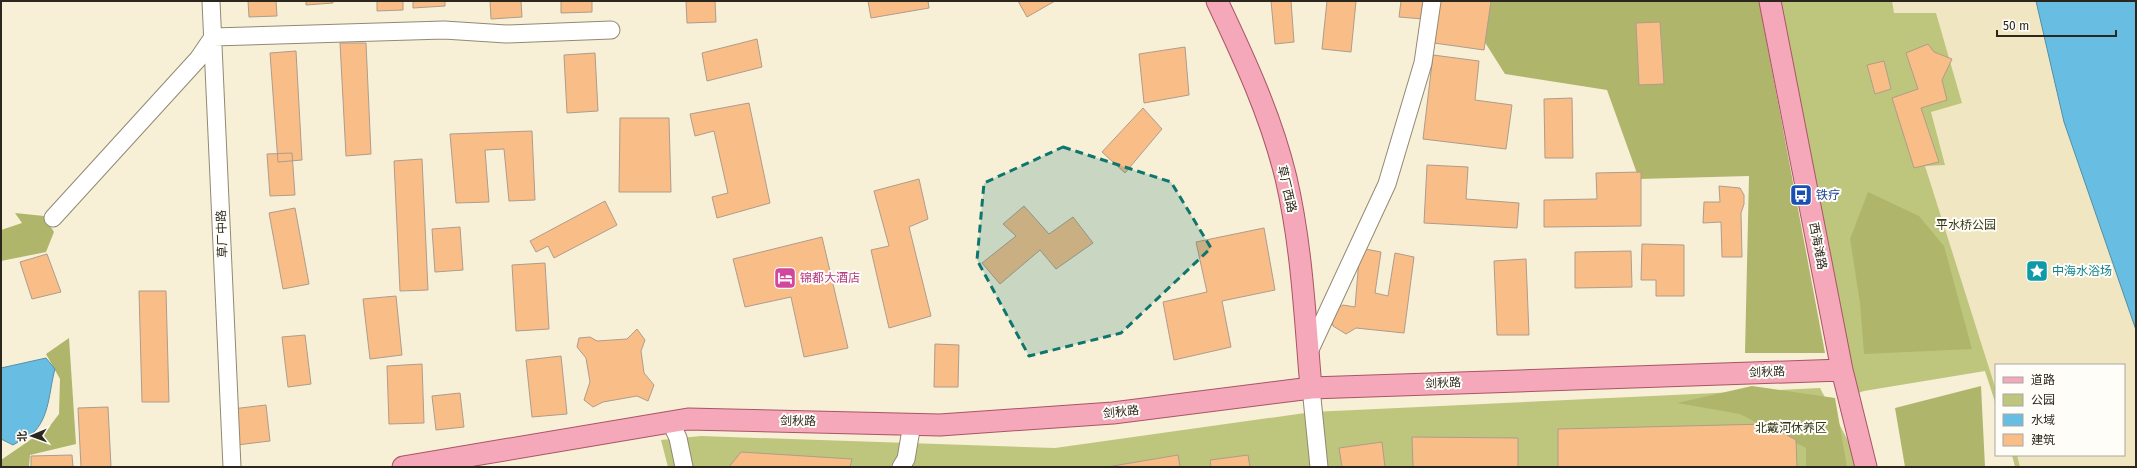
<svg xmlns="http://www.w3.org/2000/svg" width="2137" height="468" viewBox="0 0 2137 468" font-family="'Fira Sans','Noto Sans SC',sans-serif">
<style>
.green{fill:#bec67d}
.forest{fill:#afb66b}
.sand{fill:#f0e6c1}
.water{fill:#68bde2;stroke:#5690a8}
.building{fill:#f9bd87;stroke:#af9c8b}
.lines{fill:none;stroke-linecap:round;stroke-linejoin:round}
.minor-casing{stroke:#928973;stroke-width:19}
.major-casing{stroke:#a95565;stroke-width:23}
.minor{stroke:#fff;stroke-width:17}
.major{stroke:#f4a8b9;stroke-width:21}
.marked{fill:#0f766e;fill-opacity:0.2;stroke:#0f766e;stroke-width:3;stroke-dasharray:8 5;stroke-linejoin:round}
.labels{text-anchor:middle;dominant-baseline:central;stroke-width:4;stroke-linejoin:round;paint-order:stroke}
.street-label{font-size:12px;fill:#2b271f;stroke:#fffdf8}
.transit-label{font-size:12px;fill:#164399;stroke:#fffdf8;text-anchor:start}
.park-label{font-size:12px;fill:#353817;stroke:#fffdf8}
.culture-label{font-size:12px;fill:#0d838f;stroke:#fffdf8;text-anchor:start}
.hotel-label{font-size:12px;fill:#b23c85;stroke:#fffdf8;text-anchor:start}
</style>
<rect width="100%" height="100%" fill="#f8efd7"/>
<path class="green" d="M1777,1H2054L2136,307V467H2015L2012,455H2124V365H1996V405L1985,371L1864,391L1855,394Z
M1820,388L1862,467H668L661,440L701,436L1055,448L1312,412Z"/>
<path class="forest" d="M1484,1H1759L1825,353H1745L1749,176L1639,179L1607,90L1505,74L1479,33Z
M1868,192L1919,216L1944,246L1972,349L1864,354L1860,303L1850,239Z
M15,213L44,216L54,232L46,252L1,261V230L22,223Z
M69,338L76,444L30,455L29,467H1V460L49,427L59,414L60,379L46,354Z
M1752,386L1835,398L1847,467H1806V448L1740,414L1677,403Z
M1981,386L1985,467H1905L1895,408Z"/>
<path class="sand" d="M1892,1H2036L2064,122L2136,330V467H2020L2017,455H2124V365H1996V390L1925,166L1945,165L1931,112L1962,103L1936,13H1894Z"/>
<path class="water" d="M2036,1H2136V330L2064,122Z
M46,358L55,369C49,390 50,418 32,434C26,438 19,441 13,445L1,439V368Z"/>
<path class="building" d="M248,1H276L277,16L249,17Z
M306,1H333V3L306,5Z
M377,1H403V10L377,11Z
M413,1H445V6L413,8Z
M490,1H521L522,17L491,19Z
M561,1H592V12L561,13Z
M686,1H715L716,22L687,23Z
M868,1H928L929,8L871,18Z
M1018,1H1055L1027,17Z
M1271,1H1291L1294,42L1275,44Z
M1327,1H1356L1351,52L1322,49Z
M1401,1H1425L1423,19L1399,17Z
M1440,1H1491L1484,50L1434,43Z
M1660,22L1664,84L1639,85L1636,23Z
M757,39L762,67L707,81L702,53Z
M340,43H366L371,154L346,156Z
M1928,44L1934,52L1952,59L1942,80L1947,100L1921,108L1939,162L1914,168L1892,98L1918,89L1906,53Z
M1185,47L1189,95L1144,103L1139,54Z
M296,51L302,160L278,162L270,53Z
M595,53L598,111L567,113L564,55Z
M1433,55L1479,61L1475,100L1512,105L1506,149L1423,139Z
M1884,61L1891,89L1875,94L1867,65Z
M1572,98L1573,158H1545L1544,99Z
M749,103L770,203L717,218L712,197L728,193L714,131L695,136L690,114Z
M1143,108L1162,129L1125,173L1102,152Z
M620,118H669L671,192H619Z
M532,131L535,200L509,201L504,149L485,150L489,202L456,203L450,134Z
M292,153L295,195L270,196L267,154Z
M422,159L428,290L400,291L394,161Z
M1427,165L1468,167L1466,199L1519,203L1517,228L1424,223Z
M1641,172V226L1544,227V200L1597,199L1596,173Z
M919,179L928,219L909,227L931,316L889,328L871,250L889,246L874,191Z
M1719,186L1740,188L1744,195V204L1741,213L1742,257H1722L1721,222L1703,223L1704,202H1720Z
M605,201L617,225L554,258L548,246L536,252L530,241Z
M1024,206L1049,234L1073,217L1093,243L1056,269L1040,250L1000,284L982,263L1016,236L1003,224Z
M295,208L309,284L283,289L269,213Z
M460,227L463,270L435,272L432,229Z
M1264,228L1275,290L1222,301L1231,347L1174,360L1163,302L1207,292L1196,242Z
M822,237L848,348L804,357L791,297L745,307L733,259Z
M1642,244L1684,245V296H1656V280H1641Z
M1360,248L1381,252L1375,293L1388,296L1395,253L1414,257L1404,333L1356,328L1346,334L1333,326L1330,313L1343,305L1355,307Z
M1631,251L1632,287L1575,288V252Z
M47,254L61,292L32,299L20,262Z
M1526,259L1529,335H1497L1494,261Z
M545,263L549,329L516,331L512,265Z
M139,291H166L169,402H142Z
M396,296L402,355L370,359L363,299Z
M637,329L645,340L641,351L644,373L654,385L648,401L637,396L603,402L593,407L584,400L590,382L586,358L577,347L579,338L590,337L597,341L627,339Z
M305,335L311,384L288,387L282,337Z
M935,344L959,345L958,387H934Z
M561,356L567,414L532,417L526,360Z
M422,364L424,423L389,424L387,366Z
M460,393L464,427L436,430L432,396Z
M266,405L270,441L237,445L232,409Z
M108,407L111,467H81L78,408Z
M1767,424L1796,440L1797,467H1558V429Z
M1412,437L1518,438V467H1413Z
M1382,442L1385,467H1342L1339,448Z
M741,452L852,459L850,467H729Z
M72,455L73,467H31V456Z
M1178,455L1180,467H1107Z
M1248,455L1250,467H1211L1210,460Z"/>
<g class="lines">
<g class="minor-casing">
<path id="minor" d="M211,1L232,467
M53,218L198,59L213,37L444,30L506,34L611,30
M1308,354L1387,184L1423,63L1432,1
M1311,388L1319,467
M670,421L678,438L684,467
M901,467L906,459L912,424"/>
</g>
<g class="major-casing">
<path id="major" d="M1217,1C1244,58 1271,116 1286,178C1302,247 1305,318 1311,388
M1770,1L1842,370L1866,467
M403,467L688,419L940,425L1113,413L1311,388L1842,370"/>
</g>
<use href="#minor" class="minor"/>
<use href="#major" class="major"/>
</g>
<path class="marked" d="M1063,147L1171,182L1211,248L1121,333L1029,356L977,260L984,183Z"/>
<defs>
<g id="bus-square" transform="scale(1.15)"><rect x="-9" y="-9" width="18" height="18" rx="4" fill="#1a4fb4" stroke="#fffdf8"/><path d="M-5-6H5V4H4V6H2V4H-2V6H-4V4H-5ZM-3.5-4V0h7V-4ZM-3.5 1.2v1.5H-2V1.2ZM2 1.2v1.5H3.5V1.2Z" fill="#fff"/></g>
<g id="sight-square" transform="scale(1.15)"><rect x="-9" y="-9" width="18" height="18" rx="4" fill="#0f9aa8" stroke="#fffdf8"/><path d="M0-6L1.8-2.2L6-1.7L2.9 1.2L3.7 5.4L0 3.3L-3.7 5.4L-2.9 1.2L-6-1.7L-1.8-2.2Z" fill="#fff"/></g>
<g id="hotel-square" transform="scale(1.15)"><rect x="-9" y="-9" width="18" height="18" rx="4" fill="#d1479c" stroke="#fffdf8"/><path d="M-6-4.5h1.5V1H6V5H4.5V3h-9V5H-6ZM-4 0a1.8 1.8 0 1 1 3.6 0ZM.5 0V-2.5h3Q6-2.5 6 0Z" fill="#fff"/></g>
</defs>
<g fill-rule="evenodd">
<use href="#bus-square" x="1801" y="195"/>
<use href="#sight-square" x="2037" y="271"/>
<use href="#hotel-square" x="785" y="278"/>
</g>
<g class="labels">
<g class="street-label">
<text transform="translate(1287 189) rotate(77)">草厂西路</text>
<text transform="translate(222 234) rotate(-92)">草厂中路</text>
<text transform="translate(1818 246) rotate(79)">西海滩路</text>
<text transform="translate(1767 372) rotate(-2)">剑秋路</text>
<text transform="translate(1443 383) rotate(-2)">剑秋路</text>
<text transform="translate(1121 412) rotate(-6)">剑秋路</text>
<text transform="translate(798 421) rotate(1)">剑秋路</text>
</g>
<g class="transit-label">
<text x="1816" y="195">铁疗</text>
</g>
<g class="park-label">
<text x="1966" y="225">平水桥公园</text>
<text x="1791" y="428">北戴河休养区</text>
</g>
<g class="culture-label">
<text x="2052" y="271">中海水浴场</text>
</g>
<g class="hotel-label">
<text x="800" y="278">锦都大酒店</text>
</g>
</g>
<rect width="2137" height="468" fill="none" stroke="#2b271f" stroke-width="4"/>
<rect x="1995" y="364" width="130" height="92" fill="#fffdf8" stroke="#aaa7a1"/>
<rect x="2003" y="377" width="20" height="6" fill="#f4a8b9" stroke="#aaa7a1"/>
<text x="2031" y="384" font-size="12" fill="#2b271f">道路</text>
<rect x="2003" y="394" width="20" height="12" fill="#bec67d" stroke="#aaa7a1"/>
<text x="2031" y="404" font-size="12" fill="#2b271f">公园</text>
<rect x="2003" y="414" width="20" height="12" fill="#68bde2" stroke="#aaa7a1"/>
<text x="2031" y="424" font-size="12" fill="#2b271f">水域</text>
<rect x="2003" y="434" width="20" height="12" fill="#f9bd87" stroke="#aaa7a1"/>
<text x="2031" y="444" font-size="12" fill="#2b271f">建筑</text>
<g transform="translate(32 436) rotate(268)" stroke="#fffdf8" stroke-width="3" paint-order="stroke">
<path d="M0-3L7 15L0 10L-7 15Z" fill="#2b271f"/>
<text y="-6" font-size="11" font-weight="bold" text-anchor="middle" fill="#2b271f">北</text>
</g>
<path d="M1997 30v6h119v-6" fill="none" stroke="#2b271f" stroke-width="2"/>
<text x="2003" y="30" font-size="12" fill="#2b271f" stroke="#fffdf8" stroke-width="3" paint-order="stroke">50 m</text>
</svg>
